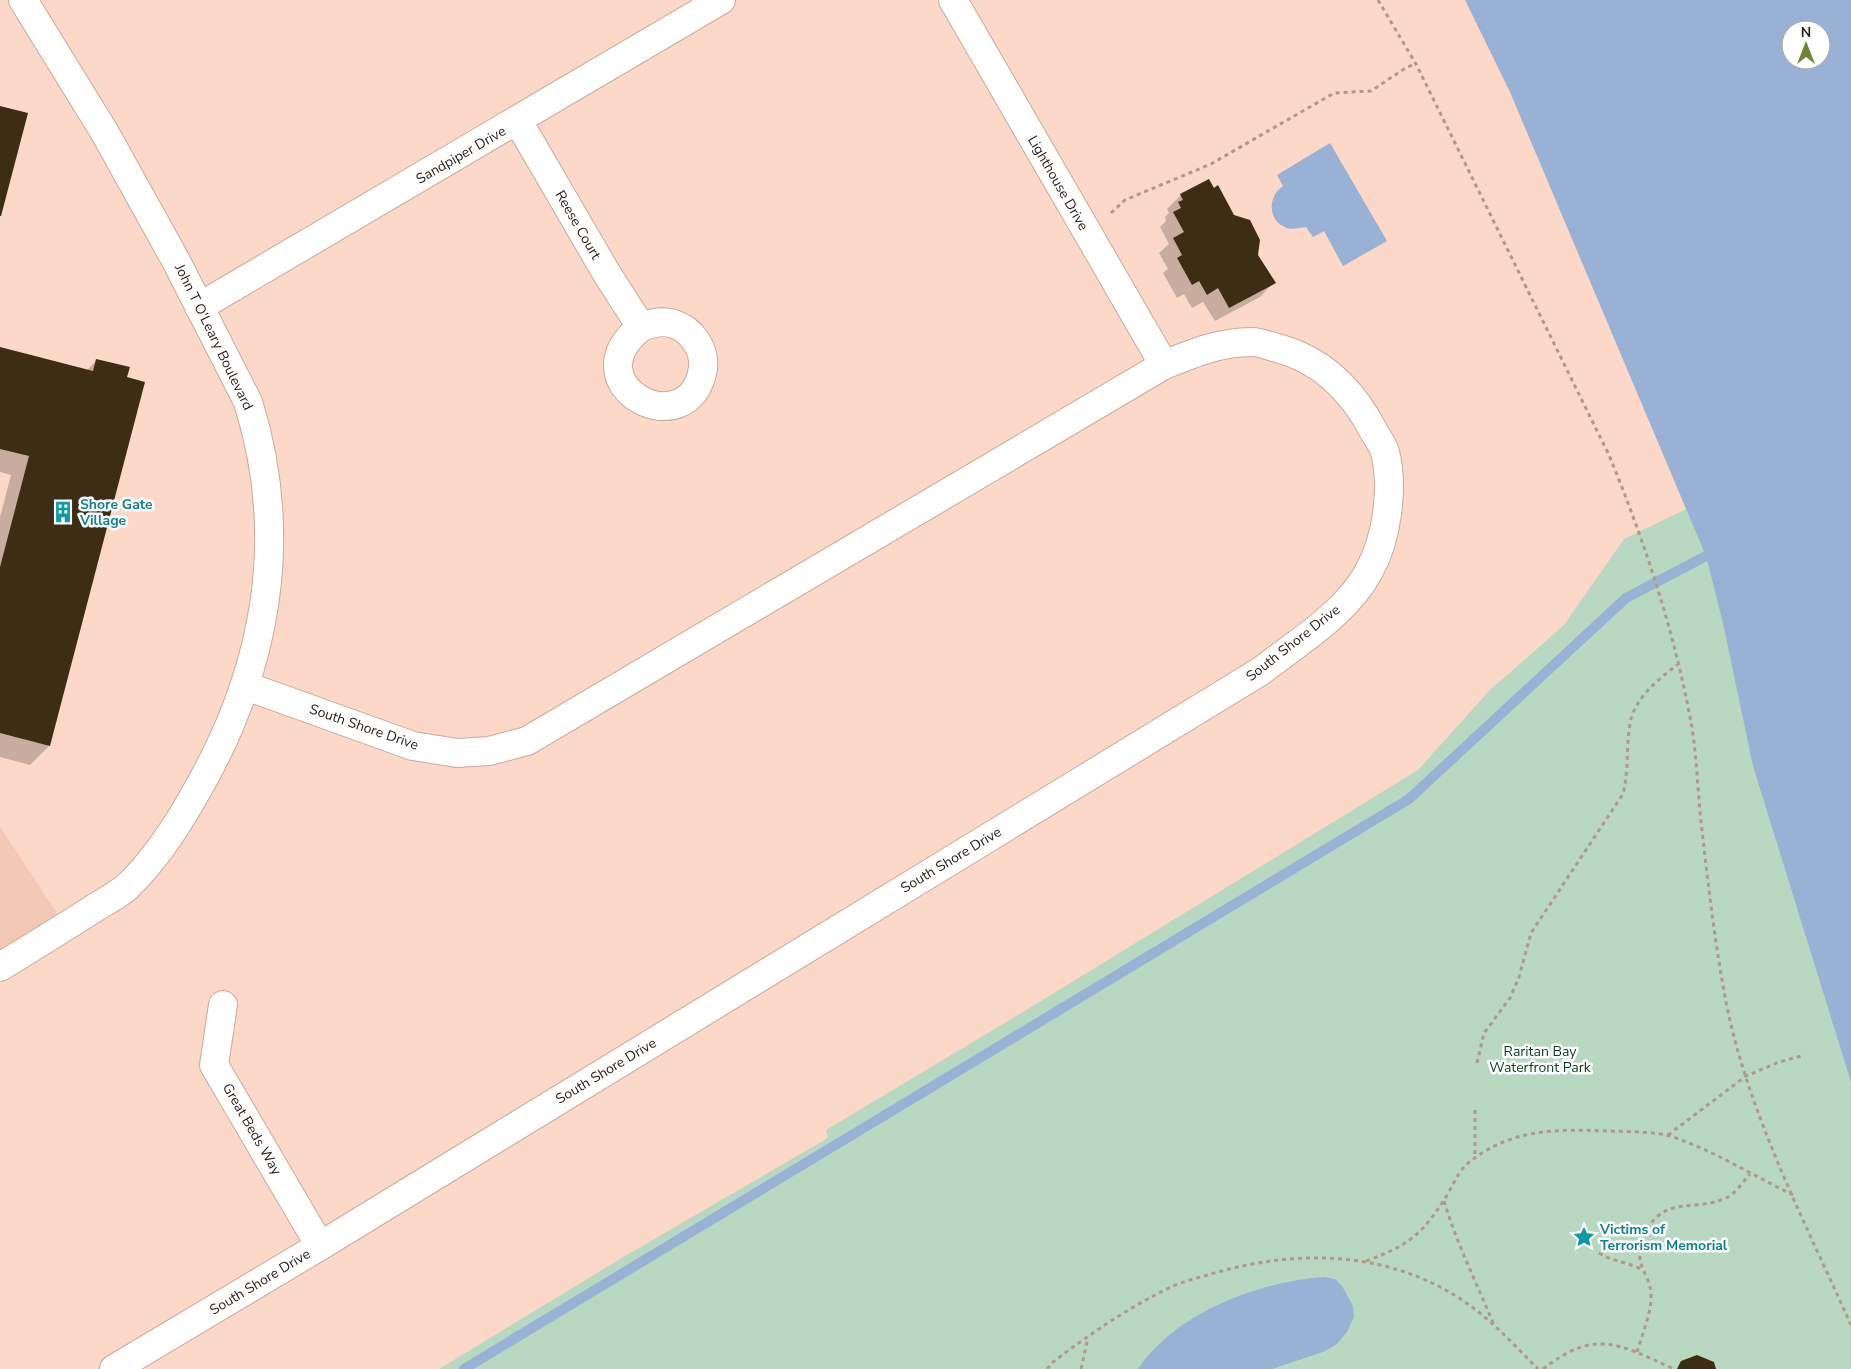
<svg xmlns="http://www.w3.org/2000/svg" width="1851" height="1369" viewBox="0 0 1851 1369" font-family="'Nunito Sans',sans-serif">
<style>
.built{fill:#f3c9b6}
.green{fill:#b8d8c1}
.water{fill:#99b1d5;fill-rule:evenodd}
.shadow{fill:#0003}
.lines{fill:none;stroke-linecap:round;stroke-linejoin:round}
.stream{stroke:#99b1d5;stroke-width:10}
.building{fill:#3c2d14}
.minor-casing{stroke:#cba99a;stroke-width:30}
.path{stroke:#b2978a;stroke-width:3;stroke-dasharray:4 4;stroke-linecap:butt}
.minor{stroke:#fff;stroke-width:28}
.labels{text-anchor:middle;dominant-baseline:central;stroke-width:5;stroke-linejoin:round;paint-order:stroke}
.street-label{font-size:14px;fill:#291d17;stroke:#fff}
.culture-label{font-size:14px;font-weight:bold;fill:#0d838f;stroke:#fff;text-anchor:start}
.park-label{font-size:14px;fill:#0a3c20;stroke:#fff}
</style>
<rect width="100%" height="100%" fill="#fbd8c8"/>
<path class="built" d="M0,827L66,927L0,967Z"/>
<path class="green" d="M1707,499L1851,837V1369H439L625,1256L828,1138L826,1130L1023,1012L1418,770L1490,690L1564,625L1624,539Z"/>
<path class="water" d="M1465,0H1851V1082L1753,766L1723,623L1706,556L1510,92ZM1791,30H1821V60H1791Z
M1330,143L1387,241L1343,266L1324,231L1313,237L1306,227C1298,228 1290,231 1283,226C1267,218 1269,195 1283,186L1277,175Z
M1324,1277L1335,1279L1342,1286L1353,1306L1354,1317L1347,1332L1337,1344L1323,1352L1272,1369H1138C1177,1312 1258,1282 1324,1277Z"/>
<path class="shadow" d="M1181,195L1256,255L1274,282L1260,297L1215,321L1203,302L1192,308L1184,294L1177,298L1163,273L1168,269L1159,253L1169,244L1160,227L1166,221L1165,217L1169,213L1167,209Z
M0,348L87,370L97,360L126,378L144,383L49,746L30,765L0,757V517L11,475L0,472Z"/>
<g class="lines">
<path class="stream" d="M464,1369L1409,799L1626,598L1706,556"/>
</g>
<path class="building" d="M0,106L28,113L1,216H0Z
M1209,179L1214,188L1218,185L1234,215L1250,220L1260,240L1258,255L1276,283L1229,308L1218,288L1207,295L1199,281L1192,285L1177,258L1182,255L1173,238L1184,232L1173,212L1181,208L1178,202L1183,200L1180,194Z
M0,347L93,371L96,359L130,367L127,377L145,382L50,746L0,733V567L29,456L0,449Z
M1697,1355L1714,1362L1716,1369H1677L1681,1361Z"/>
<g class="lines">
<g class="minor-casing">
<path id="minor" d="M953,0L1164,365
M518,121L607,274L641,327C568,386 691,448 703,368C705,349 692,330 674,324C663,320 651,323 641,327
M199,307L721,0
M0,967C31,948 62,929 93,909C104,902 118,895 128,886C154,861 177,826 195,794C266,672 291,539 248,402L175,259L105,133L23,0
M223,1005L214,1065L320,1246
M114,1369L320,1246L1261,671C1298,642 1346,614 1369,571C1387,539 1394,488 1385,452C1383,446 1378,438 1374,432C1353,391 1323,360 1277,348C1269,346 1260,342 1252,342C1220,342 1193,353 1164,365L527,741L489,751L457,753L413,746L246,686"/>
</g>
<path class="path" d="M1378,0L1416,64L1609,455C1643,538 1672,624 1689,712C1696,744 1697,779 1700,812C1707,875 1714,939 1726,1002C1748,1113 1805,1222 1851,1325
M1111,213L1125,200L1211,164L1334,93L1371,91L1407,67L1416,64
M1477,1063L1484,1033L1510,998L1519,977L1531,933L1623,794C1629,770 1626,747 1630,724C1634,698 1659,679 1678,664
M1475,1110V1158
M1668,1135L1746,1076L1779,1062L1801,1056
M1444,1201C1457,1244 1477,1284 1494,1325
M1599,1253C1611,1261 1627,1262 1641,1269
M1366,1261C1405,1247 1421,1236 1444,1200C1451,1190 1457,1173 1466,1165C1509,1128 1556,1129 1609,1131C1629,1132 1651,1131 1670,1136C1713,1150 1752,1175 1793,1195
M1637,1352C1642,1334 1652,1313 1651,1293C1649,1271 1633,1266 1643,1239C1660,1193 1694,1213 1726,1198C1736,1193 1743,1182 1750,1174
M1047,1369L1053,1362C1090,1334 1129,1307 1171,1287C1183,1281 1198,1278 1211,1274C1295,1249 1387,1250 1462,1300C1491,1319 1514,1345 1538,1369
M1081,1369L1088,1338
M1543,1369C1596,1328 1618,1344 1674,1369"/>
<use href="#minor" class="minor"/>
</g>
<defs>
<g id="building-bare" transform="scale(1.725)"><path d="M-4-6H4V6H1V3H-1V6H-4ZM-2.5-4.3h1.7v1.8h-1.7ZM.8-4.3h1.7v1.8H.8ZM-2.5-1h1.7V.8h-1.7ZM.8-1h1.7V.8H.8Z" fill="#0f9aa8" stroke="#fff" stroke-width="2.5" paint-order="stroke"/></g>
<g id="sight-bare" transform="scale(1.725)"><path d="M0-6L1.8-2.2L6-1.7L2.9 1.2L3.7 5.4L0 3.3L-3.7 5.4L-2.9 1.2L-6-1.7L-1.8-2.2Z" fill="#0f9aa8" stroke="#fff" stroke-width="2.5" paint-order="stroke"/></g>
</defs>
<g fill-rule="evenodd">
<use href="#building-bare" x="63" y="512"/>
<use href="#sight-bare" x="1584" y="1237"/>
</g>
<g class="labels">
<g class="street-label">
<text transform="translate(461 155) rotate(-30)">Sandpiper Drive</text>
<text transform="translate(1058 183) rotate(60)">Lighthouse Drive</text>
<text transform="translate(578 225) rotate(60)">Reese Court</text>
<text transform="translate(214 337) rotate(64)">John T O'Leary Boulevard</text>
<text transform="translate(1293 643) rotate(-38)">South Shore Drive</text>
<text transform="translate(364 727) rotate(19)">South Shore Drive</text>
<text transform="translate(951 860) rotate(-31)">South Shore Drive</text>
<text transform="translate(606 1071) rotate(-31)">South Shore Drive</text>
<text transform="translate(252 1129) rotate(60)">Great Beds Way</text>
<text transform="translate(260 1282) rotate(-31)">South Shore Drive</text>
</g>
<g class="culture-label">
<text x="80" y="504">Shore Gate<tspan x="80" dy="16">Village</tspan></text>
<text x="1600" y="1229">Victims of<tspan x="1600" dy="16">Terrorism Memorial</tspan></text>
</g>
<g class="park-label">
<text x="1540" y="1051">Raritan Bay<tspan x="1540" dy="16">Waterfront Park</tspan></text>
</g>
</g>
<g transform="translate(1806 45)"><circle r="24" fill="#ffffff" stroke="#a9a5a2"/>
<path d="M0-4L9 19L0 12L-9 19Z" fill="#6e8436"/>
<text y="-8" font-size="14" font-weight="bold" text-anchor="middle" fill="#291d17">N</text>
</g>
</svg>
